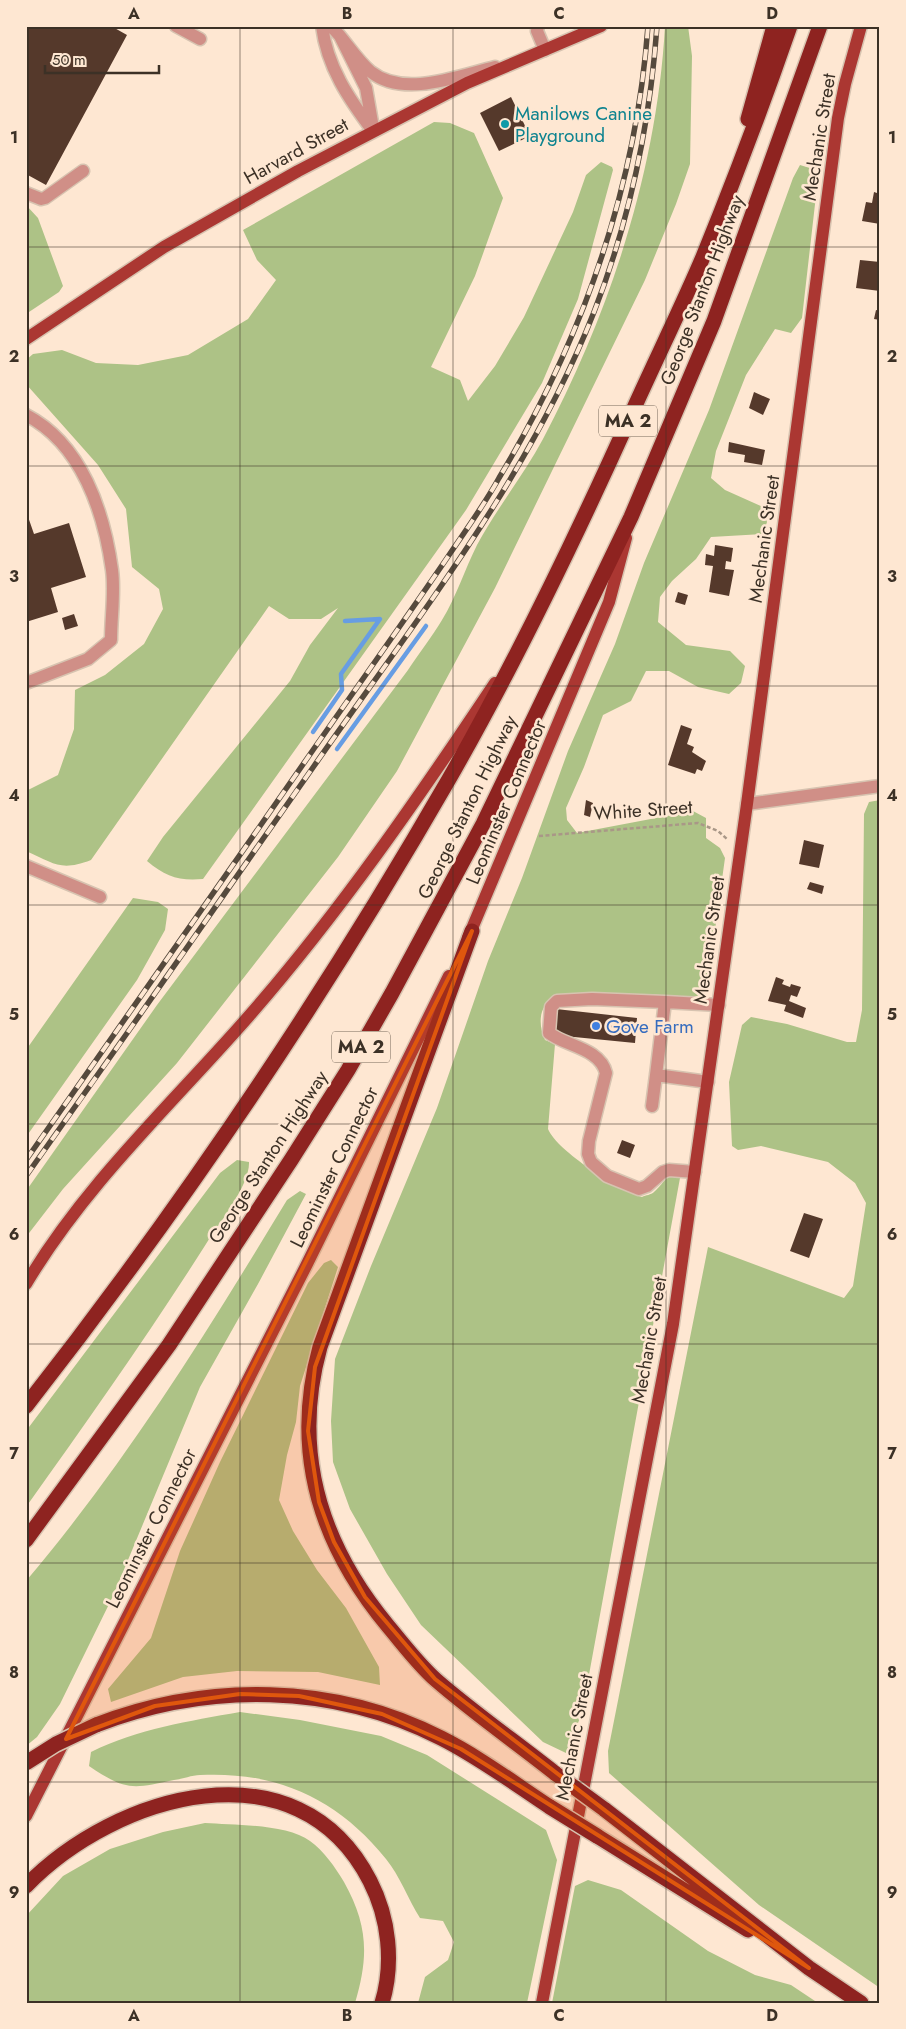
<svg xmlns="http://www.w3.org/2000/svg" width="906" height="2029" viewBox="0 0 906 2029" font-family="Jost,sans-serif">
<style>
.green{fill:#adc286}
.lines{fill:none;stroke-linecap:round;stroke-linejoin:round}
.stream{stroke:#679de3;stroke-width:4.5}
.building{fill:#55392b}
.minor-casing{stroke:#d7c3b0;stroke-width:15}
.major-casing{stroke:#d7c3b0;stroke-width:15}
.highway-casing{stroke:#d7c3b0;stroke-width:18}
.path{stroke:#a99787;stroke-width:2.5;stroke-dasharray:4 2.5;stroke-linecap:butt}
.minor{stroke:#d08f87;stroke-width:12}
.major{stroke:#ab3732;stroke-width:12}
.highway{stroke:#8e2320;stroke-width:15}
.rail-casing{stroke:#564a3d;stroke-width:5.5}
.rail{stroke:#fee7d2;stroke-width:4;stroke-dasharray:11;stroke-linecap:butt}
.highway-bridge-casing{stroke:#d7c3b0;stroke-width:18;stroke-linecap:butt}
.highway-bridge{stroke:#8e2320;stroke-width:15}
.marked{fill:#df570d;fill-opacity:0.2;stroke:#df570d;stroke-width:4;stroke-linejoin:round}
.grid{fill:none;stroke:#3c3126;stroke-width:1;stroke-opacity:0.55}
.culture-dot{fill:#0f9aa8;stroke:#fee7d2;stroke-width:2}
.shop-dot{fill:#3f7fe0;stroke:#fee7d2;stroke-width:2}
.labels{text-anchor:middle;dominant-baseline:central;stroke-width:5;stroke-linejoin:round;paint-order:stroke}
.shield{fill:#fee7d2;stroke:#76685a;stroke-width:1}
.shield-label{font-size:18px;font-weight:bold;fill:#3c3126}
.culture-label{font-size:19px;fill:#0d838f;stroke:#fee7d2;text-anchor:start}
.street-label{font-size:19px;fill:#3c3126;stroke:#fee7d2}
.shop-label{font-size:19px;fill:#366cbe;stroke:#fee7d2;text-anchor:start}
.neatline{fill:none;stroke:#3c3126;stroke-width:2}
.grid-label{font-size:16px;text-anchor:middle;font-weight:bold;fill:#3c3126}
</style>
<rect width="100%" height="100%" fill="#fee7d2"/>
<path class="green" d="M665,26H688L692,56L690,164L676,204L645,280L495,588L397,771L338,857L177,1063L63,1189L26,1237V1191L157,1005L408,670C419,653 432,637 442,620C456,597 465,569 477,545C497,508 523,476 543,439C610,312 657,170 665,26Z
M434,122L450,123L474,133L503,198L475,276L431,367L460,380L468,401L495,366L524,317L573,212L586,175L601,162L612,167L613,170L578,299L542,383L466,510L203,879C179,881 166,877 147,861L163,837L290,681L310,645L338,608L321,619H289L269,606L91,860C60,872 54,863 26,851V791L58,775L74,729L75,690L105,675L144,644L163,609L159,589L132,567L126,509L98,465L26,384V360L33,354L62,350L96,363L138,365L188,355L248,319L276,280L257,260L243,230Z
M800,165L813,169L818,178L802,318L791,333L775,329L746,375L716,451L711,478L725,490L763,507L767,522L763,534L711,537L696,559L672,581L660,597L658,622L686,645L730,651L745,666L741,683L729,694L698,687L669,671H646L631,701L603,715L584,767L566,808L567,820L577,833L693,811L706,818V838L720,848L725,858L707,987L698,997L642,994L556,997C538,1004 538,1025 545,1040L555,1044L548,1129C558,1152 618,1189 642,1197C646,1195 651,1195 654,1192C663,1185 667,1171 680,1178L582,1713L566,1753L543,1742L421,1625L387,1574L350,1509L333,1462L331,1421L335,1359L371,1266L437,1108L488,961L522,878L568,751L615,644L644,563L709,410L793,178Z
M26,205L38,218L63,286L59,292L26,314Z
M880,800V1988L759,1905L609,1773L608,1751L708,1247L844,1298L853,1286L866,1203L855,1183L828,1162L761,1146L738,1150L732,1146L729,1082L742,1025L751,1017L787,1024L847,1042H856L862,1010L864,814L869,802Z
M133,898L158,902L168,909L165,930L137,980L26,1137V1050Z
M237,1160L249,1162C250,1185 219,1224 206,1244C149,1334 88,1420 26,1507V1431L220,1173Z
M300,1191L306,1194L258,1284L200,1387L113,1596L60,1704L37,1737L26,1746V1581C126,1463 207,1332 287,1200Z
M331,1260L338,1267L300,1386L296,1422L287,1455L279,1500L293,1531L317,1570L346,1608L379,1667L380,1685L318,1672L237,1671L183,1677L111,1702L108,1689L151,1638L180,1551L220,1462L308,1283L324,1263Z
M240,1712L300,1720L381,1736L427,1755L546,1830L557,1860L527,2003H418L425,1977L448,1960L454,1942L443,1921L420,1918C408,1899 400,1876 386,1859C338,1799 277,1771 200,1775C192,1775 183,1779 174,1780C132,1789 126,1791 89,1766L91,1752C138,1729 189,1721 240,1712Z
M205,1823C233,1825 287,1824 310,1841C324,1851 335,1867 344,1882C368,1925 369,1956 355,2003H26V1916L63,1876L110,1849L163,1832Z
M588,1880L621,1890L708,1951L755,1975L791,1985L818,2003H552L575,1886Z"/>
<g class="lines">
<path class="stream" d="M313,732L342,690L341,674L380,619L345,621
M337,749L426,626"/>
</g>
<path class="building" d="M26,26H111L127,35L46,185L26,174Z
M511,97L530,136L499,151L480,113Z
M874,192L880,194V224L862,221L866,202L872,203Z
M860,260L880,262L878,278H880V291L856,288Z
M876,310L880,311V320L874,319Z
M754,392L770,399L763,415L749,408Z
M729,442L765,450L762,465L744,462L745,455L728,452Z
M26,511L34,534L69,523L86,577L51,588L58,612L26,622Z
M715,545L733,548L731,562L726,561L725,569L734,570L729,596L709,592L713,566L705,565L706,554L714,556Z
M678,592L688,595L685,605L675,602Z
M74,614L78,626L65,630L62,618Z
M681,725L692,729L687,744L694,747L692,752L706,761L702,771L697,769L695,774L668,765Z
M586,800L593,803L590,817L584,815Z
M804,840L824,845L819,868L799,864Z
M810,882L824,886L822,894L807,889Z
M776,977L784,980L782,984L790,987L791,984L801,987L797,997L791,995L789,1001L806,1008L803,1018L784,1011L786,1005L768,1001Z
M556,1009L637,1018L635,1043L554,1035Z
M622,1140L635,1145L630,1158L617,1153Z
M804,1213L823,1219L809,1258L790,1251Z"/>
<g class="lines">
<g class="minor-casing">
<path id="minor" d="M176,26L200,39
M322,26C327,67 349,99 373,131
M331,26L340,36L366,88L373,128
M538,26L537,31L545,50
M340,36C350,48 359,62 371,72C404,98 458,76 495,67
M26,193L41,199L45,198L83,171
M26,415C82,444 104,512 112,570C115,592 111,617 111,640L88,659L26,683
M747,804L880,786
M26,866L100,897
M665,1002L592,999L557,1001L551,1007L549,1033C565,1046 600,1048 606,1073L589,1141L588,1154L591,1162L607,1176L639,1189L647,1186L663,1172L669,1170L695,1172
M708,1082L656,1075L665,1002L719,1005
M652,1106L656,1075"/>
</g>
<g class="major-casing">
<path id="major" d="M26,339L164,247L298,171L467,83L601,26
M468,938L609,602L626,538
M26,1284C86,1183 173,1103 249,1016C340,912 419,797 495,683
M26,1816L306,1266L449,976
M542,2003L673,1324L747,804L838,118L845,84L861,26"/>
</g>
<g class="highway-casing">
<path id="highway" d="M748,119L774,26
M472,931L320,1347C291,1452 320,1544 388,1626C404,1645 418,1664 436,1680C474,1713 517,1743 556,1774
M26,1406C182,1207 323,998 449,779C516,662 575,539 630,417C654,363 680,311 703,257C734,181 763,104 790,26
M26,1540L169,1345L291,1160L348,1070L392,993L483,824L631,517L714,321L820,26
M96,1725C208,1682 333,1683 441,1738C479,1757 515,1784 550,1807
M604,1809L809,1968L861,2003
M597,1836L748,1930
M26,1886C115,1794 298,1740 370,1881C389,1918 394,1963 382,2003"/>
</g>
<path class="path" d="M539,836L698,823L718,831L727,839"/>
<use href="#minor" class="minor"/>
<use href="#major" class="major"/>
<use href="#highway" class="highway"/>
<g class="rail-casing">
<path id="rail" d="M26,1160C122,1023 218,887 313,750C357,687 402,624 445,561C463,534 483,507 499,478C582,340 636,188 648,26
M26,1176C123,1040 218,903 314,766C415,621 529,478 594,312C629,222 650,123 657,26"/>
</g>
<use href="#rail" class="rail"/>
<g class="highway-bridge-casing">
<path id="highway-bridge" d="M26,1763L56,1744L96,1725
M556,1774L604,1809
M550,1807L597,1836"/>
</g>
<use href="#highway-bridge" class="highway-bridge"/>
</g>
<path class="marked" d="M472,931L315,1367L308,1431L319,1502L334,1542L365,1597L435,1679L809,1968L461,1749L382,1714L299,1696L240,1694L155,1706L66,1739Z"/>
<path class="grid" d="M240,26V2003M453,26V2003M666,26V2003M26,247H880M26,466H880M26,686H880M26,905H880M26,1124H880M26,1344H880M26,1563H880M26,1782H880"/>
<circle class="culture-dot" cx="505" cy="124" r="5"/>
<circle class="shop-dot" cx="596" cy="1026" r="5"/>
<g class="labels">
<g class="shield">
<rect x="599" y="405.5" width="58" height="31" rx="4"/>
<rect x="332" y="1031.5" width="58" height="31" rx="4"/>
</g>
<g class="shield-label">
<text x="628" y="421">MA 2</text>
<text x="361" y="1047">MA 2</text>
</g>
<g class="culture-label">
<text x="515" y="113">Manilows Canine<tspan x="515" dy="22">Playground</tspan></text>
</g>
<g class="street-label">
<text transform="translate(819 137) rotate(-81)">Mechanic Street</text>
<text transform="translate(296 151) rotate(-29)">Harvard Street</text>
<text transform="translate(702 290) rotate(-69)">George Stanton Highway</text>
<text transform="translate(764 539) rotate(-82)">Mechanic Street</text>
<text transform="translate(506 802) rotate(-67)">Leominster Connector</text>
<text transform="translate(467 807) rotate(-64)">George Stanton Highway</text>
<text transform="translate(643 810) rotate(-4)">White Street</text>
<text transform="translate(709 940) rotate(-82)">Mechanic Street</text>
<text transform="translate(268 1157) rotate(-57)">George Stanton Highway</text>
<text transform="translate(334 1167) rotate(-64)">Leominster Connector</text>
<text transform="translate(649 1340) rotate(-80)">Mechanic Street</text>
<text transform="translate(151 1528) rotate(-63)">Leominster Connector</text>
<text transform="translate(574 1737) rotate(-79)">Mechanic Street</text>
</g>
<g class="shop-label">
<text x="606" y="1026">Gove Farm</text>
</g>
</g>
<rect width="906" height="2029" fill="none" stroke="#fee7d2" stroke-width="55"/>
<path d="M45 65v8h114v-8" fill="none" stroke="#3c3126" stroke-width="2.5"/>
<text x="52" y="65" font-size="15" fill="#3c3126" stroke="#fee7d2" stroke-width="4" paint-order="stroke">50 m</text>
<rect x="28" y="28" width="850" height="1974" class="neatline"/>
<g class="grid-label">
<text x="134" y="19">A</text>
<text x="347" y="19">B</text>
<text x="559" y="19">C</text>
<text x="772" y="19">D</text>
<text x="14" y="143">1</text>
<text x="892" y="143">1</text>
<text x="14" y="362">2</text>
<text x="892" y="362">2</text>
<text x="14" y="582">3</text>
<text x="892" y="582">3</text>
<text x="14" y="801">4</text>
<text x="892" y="801">4</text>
<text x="14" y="1020">5</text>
<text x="892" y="1020">5</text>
<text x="14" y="1240">6</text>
<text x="892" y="1240">6</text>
<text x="14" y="1459">7</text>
<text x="892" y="1459">7</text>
<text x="14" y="1678">8</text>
<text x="892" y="1678">8</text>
<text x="14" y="1898">9</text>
<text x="892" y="1898">9</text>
<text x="134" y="2021">A</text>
<text x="347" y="2021">B</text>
<text x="559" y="2021">C</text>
<text x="772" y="2021">D</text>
</g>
</svg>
